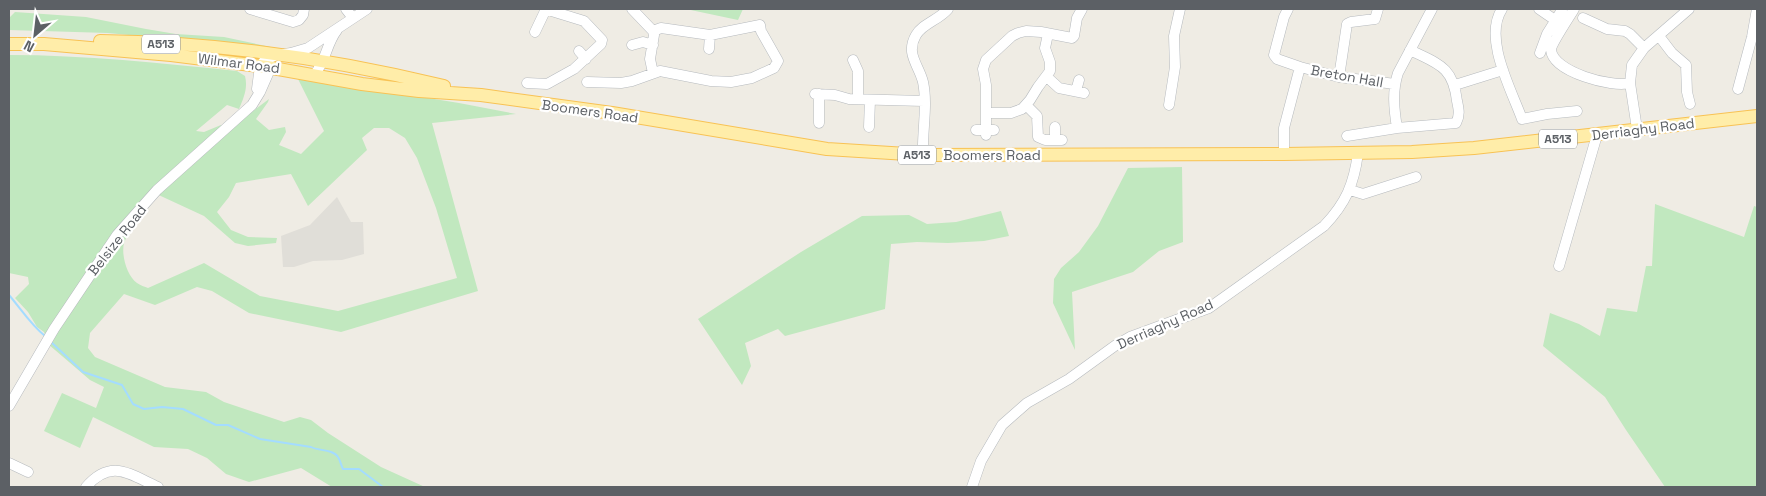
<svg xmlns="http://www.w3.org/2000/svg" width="1766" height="496" viewBox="0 0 1766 496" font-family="'Space Grotesk',sans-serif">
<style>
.industrial{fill:#e0ded8}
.green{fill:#c1e8bf;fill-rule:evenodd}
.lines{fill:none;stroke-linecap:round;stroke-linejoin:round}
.stream{stroke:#a4dcff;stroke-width:2}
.minor-casing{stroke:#b6babe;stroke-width:11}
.major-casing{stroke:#f8c254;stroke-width:14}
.minor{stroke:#fff;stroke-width:10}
.major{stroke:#ffeda9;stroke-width:12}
.labels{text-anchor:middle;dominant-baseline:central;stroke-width:4.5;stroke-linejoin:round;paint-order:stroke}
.shield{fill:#fff;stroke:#8d9093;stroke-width:1}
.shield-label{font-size:12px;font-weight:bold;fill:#5c6065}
.street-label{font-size:14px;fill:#5c6065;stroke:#fff}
</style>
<rect width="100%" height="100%" fill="#efece4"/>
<path class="industrial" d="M337,197L351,222H363L364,254L342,260L313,261L294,267H283L281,236L310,225Z"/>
<path class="green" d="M686,9H743L738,20Z
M15,12L86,17L146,29L176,34L224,37L285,50L108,33L9,30V18Z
M9,55C85,55 161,63 237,71L245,76C248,88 244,97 239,109L227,105L196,131L204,132L221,125L230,128L269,99L268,102L256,119L269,130L285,127L286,132L279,145L301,154L324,131L297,77L459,103L516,114L432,123L478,291L341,332L249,313L212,291L197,287L155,305L124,294L90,333L88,348L95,357L165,387L206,392L224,402L284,422L300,417L311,420L328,433L381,467L425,487H332L301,468L249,482L226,474L207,458L188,449L154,447L93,417L80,448L44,431L62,393L96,408L104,387L90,380L48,344L44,332L37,327L28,312L15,298L29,284L28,277L9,273ZM374,128H389L405,138L417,158L436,208L457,278L338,311L260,296L204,263L148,288C145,287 140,285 137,283C127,276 121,255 124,243C128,232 138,222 145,214L143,199L150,191L204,216L235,243L248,246L276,243L277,238L248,237L231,230L217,212L229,197L236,183L291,174L308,206L367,150L362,138Z
M1182,167L1183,242L1159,251L1133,272L1072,292L1075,350L1053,303L1054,279L1061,268L1079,252L1098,226L1128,168Z
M1655,204L1744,237L1754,206L1757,207V487H1665L1626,430L1605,397L1543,346L1550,313L1579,324L1600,336L1607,308L1637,312L1646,266H1652Z
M1001,211L1009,236L984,241L948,243L917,242L891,244L885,309L785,336L778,329L745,343L751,366L742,385L698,319L801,252L862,216L909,215L927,224L956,222Z"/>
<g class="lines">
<path class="stream" d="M9,295C21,309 31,325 45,336
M50,341L83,372L122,385L133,404L144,409L162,407L183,409L216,425H228L260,439L311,447C318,451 333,449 338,457C340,460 341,465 343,469H359L383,487"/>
<g class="minor-casing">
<path id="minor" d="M250,9L293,22L299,20L303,15L304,9
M346,9L353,18
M632,9L653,31L654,35L650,59L653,73
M1288,9L1284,17L1274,55L1277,59L1300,67
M1502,9C1483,38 1511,89 1522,119L1547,114L1577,111
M1539,9L1555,20
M1574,9C1570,16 1551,44 1551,50C1553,72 1612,88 1630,83
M1583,18L1607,29L1625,31L1630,34L1644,48
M535,32L546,9
M1659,36L1672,53L1686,65L1687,92L1690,104
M632,45L643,42L653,45
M709,49L710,35
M579,51L586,59
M1540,53L1547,34L1562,10
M853,60L858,71V99
M314,75C326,62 326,44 337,30
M1047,77L1059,88L1084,93
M1339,77L1347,24L1351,22L1375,19L1378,9
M587,82L621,83L632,81L660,71L711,81L731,82L752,78L774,68L778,61L761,31L760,25L710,35L661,28L653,31
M527,83L547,84L574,69L601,44L602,40L584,21L545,9
M1455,85L1503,70
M257,89L260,66L265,60L277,55L291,53L308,48L367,9
M1738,89L1752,37L1757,9
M1076,91L1079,80
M815,94L835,95L849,99L924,101
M1026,105L1037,116L1038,137L1045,140H1062
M1169,105L1175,67L1174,36L1180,9
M986,113H1011L1022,109L1030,100L1038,87L1050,71V62L1045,48L1048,34
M819,123V94
M869,127L870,100
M1397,128C1394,109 1392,91 1398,73L1432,9
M1637,129L1630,83L1632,65L1644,48L1689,9
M976,130H994
M986,135V85L983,69L986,60L1012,36L1018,33L1026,31L1041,32L1072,38L1074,36L1077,18L1082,9
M1347,136L1397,128L1456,123C1460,115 1459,110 1457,101C1453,66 1438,64 1410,50
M1055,140V127
M1284,154V128L1300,67L1339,77L1395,84
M923,155C922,131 928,105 923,82C919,65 905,54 916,35C923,23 939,20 948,9
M1350,190L1363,194L1416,177
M1559,266L1597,135
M9,406L54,329L117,235L157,190L252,105L260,92L271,67
M9,463L28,472
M86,487C111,458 129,474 158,487
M972,487L981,461L1002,425L1027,403L1069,379L1116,345L1130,337L1209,308L1324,226C1346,203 1354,184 1358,153"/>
</g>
<g class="major-casing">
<path id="major" d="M100,41C216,42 332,59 444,86
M9,44H44L171,55L267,67L362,84L419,91L481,95L612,113L827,149L923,155L1284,154L1412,152L1474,148L1757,116"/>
</g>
<use href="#minor" class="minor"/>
<use href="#major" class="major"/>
</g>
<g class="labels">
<g class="shield">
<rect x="142" y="34.5" width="38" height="19" rx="4"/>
<rect x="1539" y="129.5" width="38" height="19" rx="4"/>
<rect x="898" y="145.5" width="38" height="19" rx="4"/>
</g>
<g class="shield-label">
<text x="161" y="44">A513</text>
<text x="1558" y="139">A513</text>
<text x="917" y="155">A513</text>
</g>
<g class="street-label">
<text transform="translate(239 63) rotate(7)">Wilmar Road</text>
<text transform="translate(1347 76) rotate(10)">Breton Hall</text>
<text transform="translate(590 111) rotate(8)">Boomers Road</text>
<text transform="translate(1643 129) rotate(-7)">Derriaghy Road</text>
<text x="992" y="155">Boomers Road</text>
<text transform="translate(117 240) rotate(-52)">Belsize Road</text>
<text transform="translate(1165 324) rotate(-24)">Derriaghy Road</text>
</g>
</g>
<rect width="1766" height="496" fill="none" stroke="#5c6065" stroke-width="20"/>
<g transform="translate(35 35) rotate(208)" stroke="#ffffff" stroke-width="4" paint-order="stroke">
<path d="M0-4L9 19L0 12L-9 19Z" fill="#5c6065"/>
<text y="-8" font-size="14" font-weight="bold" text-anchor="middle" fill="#5c6065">N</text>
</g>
</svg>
